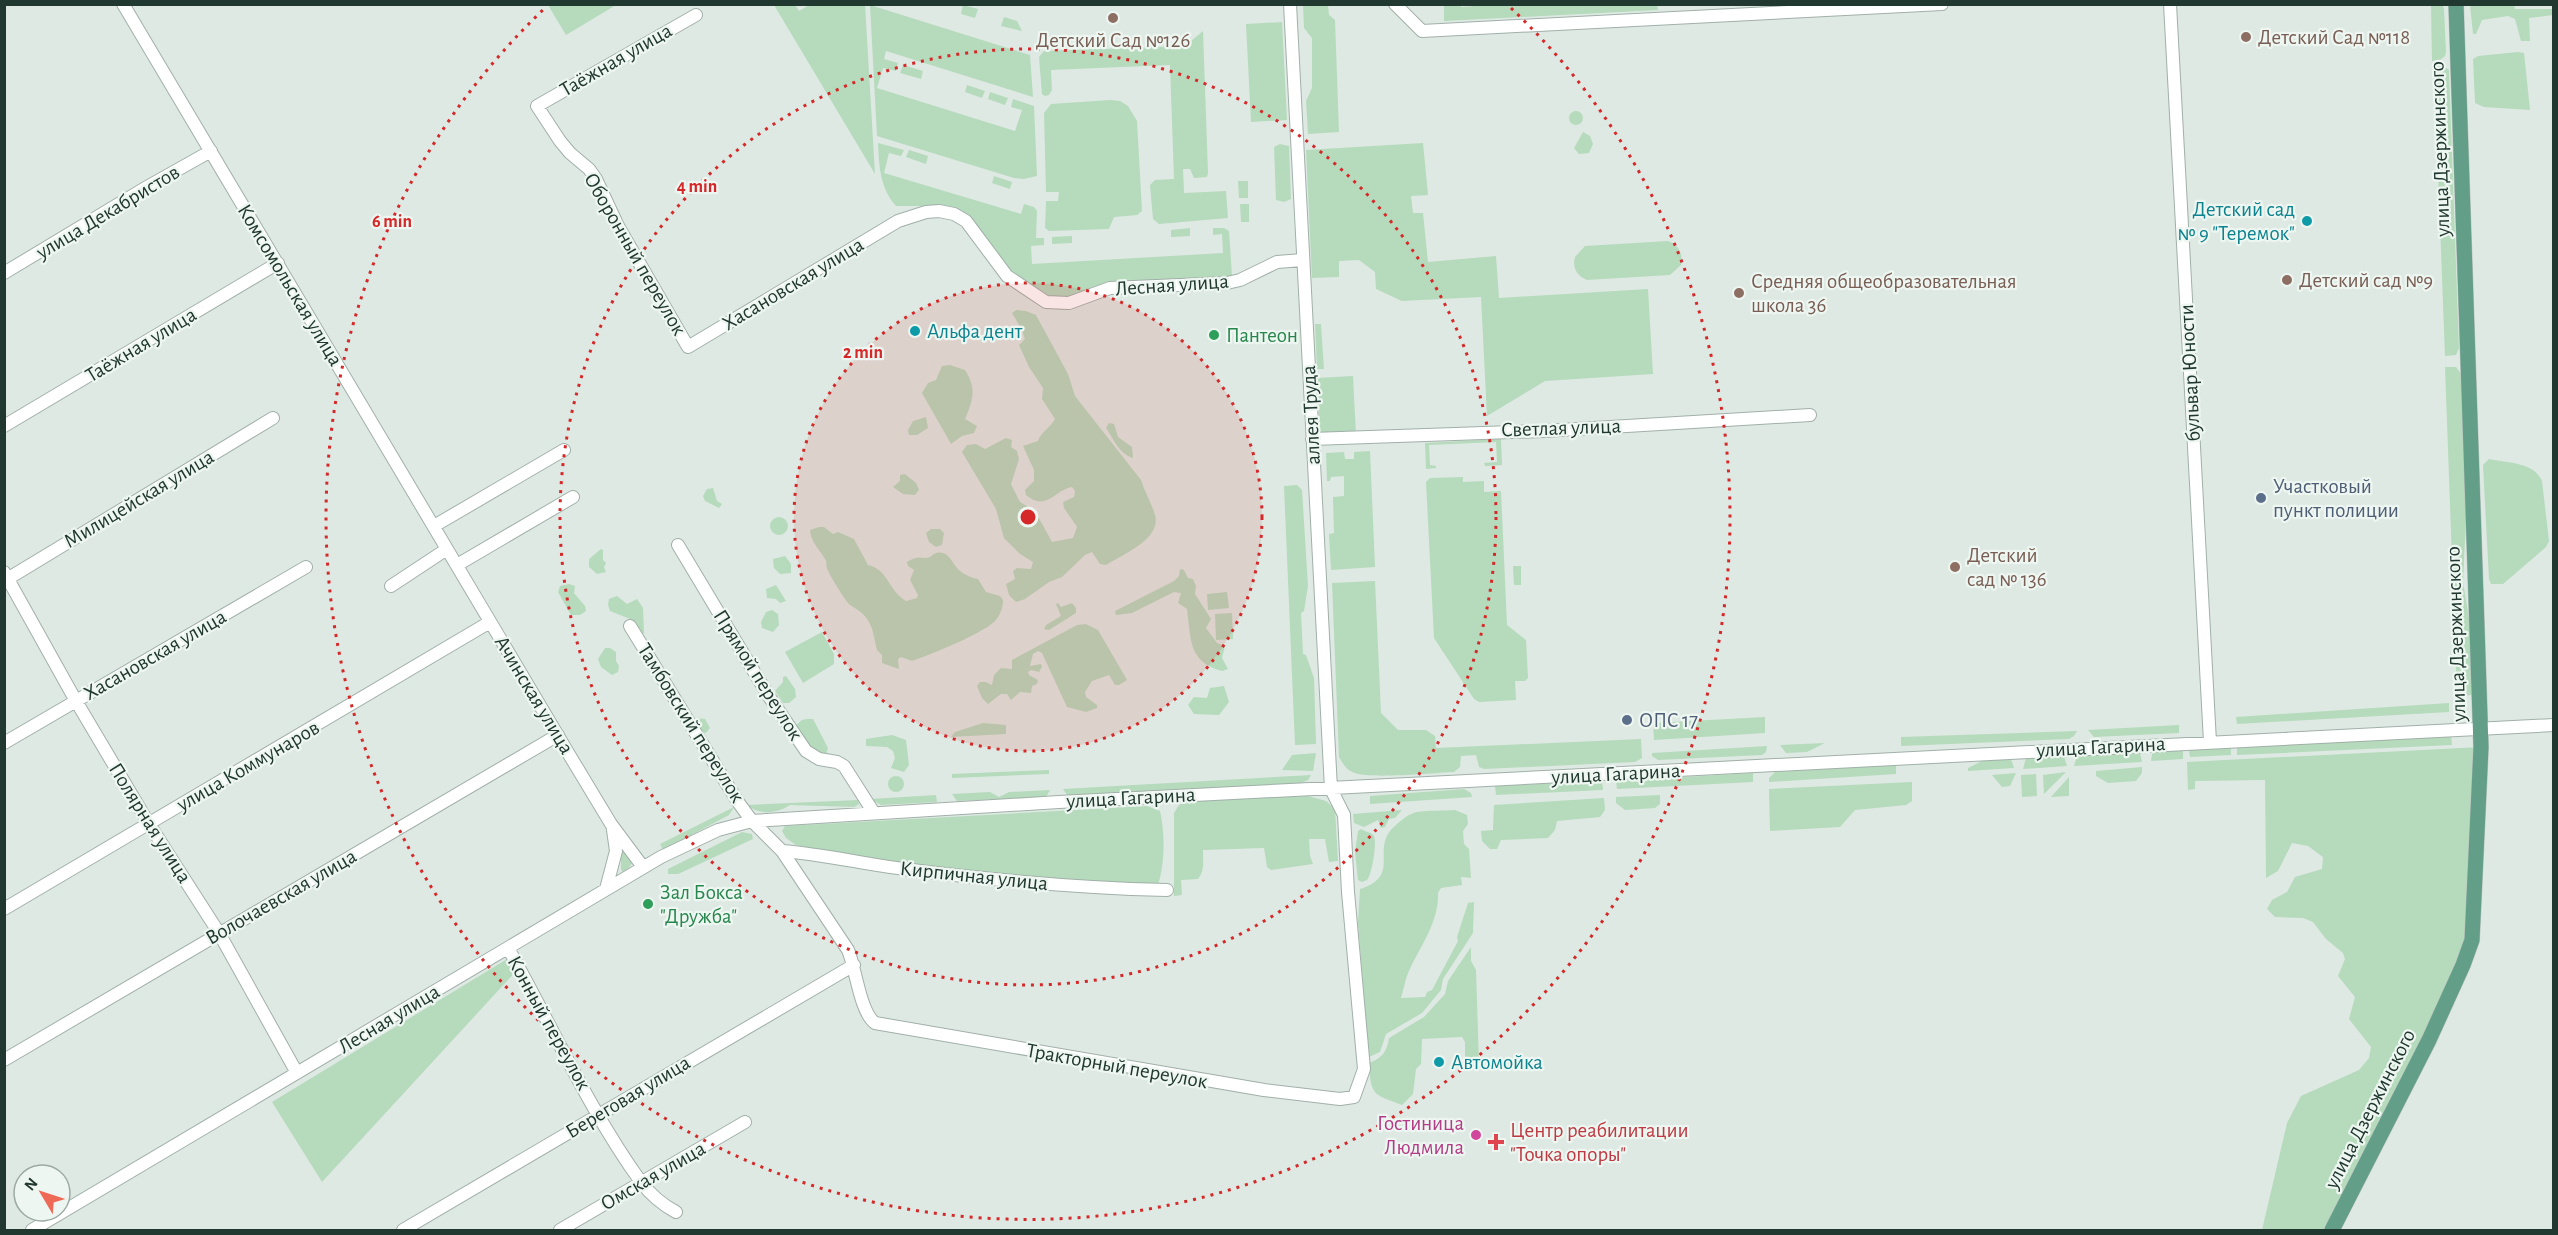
<svg xmlns="http://www.w3.org/2000/svg" width="2558" height="1235" viewBox="0 0 2558 1235" font-family="'Alegreya Sans',sans-serif">
<style>
.green{fill:#b6dabc}
.lines{fill:none;stroke-linecap:round;stroke-linejoin:round}
.minor-casing{stroke:#a1b0a9;stroke-width:14}
.major-casing{stroke:#bcc3c1;stroke-width:16}
.minor{stroke:#fff;stroke-width:12}
.major{stroke:#639e88;stroke-width:15}
.ring{fill:none;stroke:#d62828;stroke-width:3;stroke-dasharray:3 6}
.education-dot{fill:#8d6e63;stroke:#eef6f1;stroke-width:2}
.culture-dot{fill:#0f9aa8;stroke:#eef6f1;stroke-width:2}
.leisure-dot{fill:#2e9e5b;stroke:#eef6f1;stroke-width:2}
.service-dot{fill:#5c6f8a;stroke:#eef6f1;stroke-width:2}
.hotel-dot{fill:#d1479c;stroke:#eef6f1;stroke-width:2}
.health-dot{fill:#e0444e;stroke:#eef6f1;stroke-width:2}
.labels{text-anchor:middle;dominant-baseline:central;stroke-width:4.5;stroke-linejoin:round;paint-order:stroke}
.education-label{font-size:21px;fill:#785e54;stroke:#eef6f1;text-anchor:start}
.street-label{font-size:21px;fill:#20382f;stroke:#eef6f1}
.culture-label{font-size:21px;fill:#0d838f;stroke:#eef6f1;text-anchor:start}
.leisure-label{font-size:21px;fill:#27864d;stroke:#eef6f1;text-anchor:start}
.service-label{font-size:21px;fill:#4e5e75;stroke:#eef6f1;text-anchor:start}
.hotel-label{font-size:21px;fill:#b23c85;stroke:#eef6f1;text-anchor:end}
.health-label{font-size:21px;fill:#be3a42;stroke:#eef6f1;text-anchor:start}
.centre{fill:#d62828;stroke:#eef6f1;stroke-width:3}
.ring-label{font-size:18px;text-anchor:middle;font-weight:bold;fill:#d62828;stroke:#eef6f1;stroke-width:4.5;stroke-linejoin:round;paint-order:stroke}
</style>
<rect width="100%" height="100%" fill="#dee9e3"/>
<path class="green" d="M1502,4H1657L1658,10L1444,21V5H1461V7Z
M548,5H616L566,35Z
M774,5H795L799,11L809,5H865L875,174Z
M870,5L1030,55L1033,97L886,51L884,59L898,63L896,71L883,68L877,88L1015,131L1022,110L1011,107L1013,99L1034,106L1037,176L1024,179L1014,178L877,136Z
M963,5L978,9L975,18L961,14Z
M1303,5H1328L1329,15L1335,20L1339,132L1308,134L1306,101L1312,88V38L1304,28Z
M2431,5H2443L2444,10L2446,52L2445,56L2440,60L2432,61Z
M2470,5H2514L2515,9H2553V15L2529,18L2530,41H2521L2515,19L2508,16L2482,20L2476,34H2473Z
M1004,17L1017,21L1022,31L1001,26Z
M1282,22L1287,120L1251,122L1246,24Z
M1203,31L1208,173L1207,177L1194,178L1190,169H1183L1184,193L1226,191L1228,218L1159,224L1153,219L1150,185L1155,180L1174,179L1170,65L1051,70L1052,90L1049,95L1045,96L1042,94L1039,57L1044,51L1185,46Z
M2518,52L2524,53L2530,110L2484,107L2475,103L2473,59L2478,56Z
M903,65L923,71L921,79L900,73Z
M2434,66H2444L2449,70L2459,348L2456,355L2445,356Z
M967,85L985,91L982,98L965,92Z
M990,92L1008,98L1005,105L988,99Z
M1110,100L1120,101L1128,106L1137,121L1142,211L1137,215L1114,217L1109,229L1049,231L1045,228L1046,201H1058L1059,192H1046L1044,113L1051,104Z
M1569 118a7 7 0 1 1 14 0a7 7 0 1 1-14 0Z
M1583,132L1590,136L1593,144L1589,153L1579,154L1574,148Z
M878,143L904,150L901,156L889,153L884,173L1021,214L1024,204L1034,207L1037,211L1036,238H1044V245L1031,246L1032,264L1223,253L1222,234L1213,235V228H1224L1229,231L1232,276L1228,279L1053,298L1011,272L954,210L946,206H896C880,188 879,166 878,143Z
M1423,143L1428,195L1411,196L1413,213H1423L1428,262L1496,256L1499,298L1648,289L1653,374L1545,381L1487,416L1481,297L1402,301L1376,289L1375,272L1359,260L1339,261V277L1312,278L1306,150Z
M1280,144L1289,146L1291,199L1284,202L1276,200L1274,147Z
M909,150L928,156L926,164L906,157Z
M994,176L1012,182L1010,189L992,183Z
M1238,181H1248V198H1239Z
M1240,204H1249V222H1241Z
M1190,228V236L1171,237V230Z
M1072,236V243L1052,244V237Z
M1668,241C1679,245 1683,253 1681,265L1670,275L1587,280C1577,276 1572,268 1575,257L1585,246Z
M1016,310L1026,311L1036,315L1068,374L1075,396L1141,480C1145,493 1152,504 1155,515C1162,539 1122,555 1106,565L1100,564L1092,552L1085,555L1062,577L1049,582L1025,599L1016,602L1009,595L1006,584L1015,579L1013,571L1017,568L1031,569L1033,562L1020,554L1004,538L996,509L962,452L967,445L976,444L985,449L1006,438L1012,440L1011,447L1017,451L1019,459L1011,484L1020,502L1035,511L1052,542L1073,538L1077,527L1064,508L1063,502L1074,497L1075,491L1072,487C1054,490 1047,512 1026,495L1025,490L1034,481V470L1023,446L1038,441C1041,432 1050,428 1055,419L1042,399L1043,388L1029,367L1019,345L1025,339L1022,330L1012,313Z
M1315,324H1321L1324,369H1317Z
M950,365L965,370C977,388 973,400 965,419L977,426L974,433L962,436L951,444L922,393L928,383L936,380L942,366Z
M2445,367H2456L2461,374L2466,519L2463,582L2470,624L2472,695L2457,696Z
M1353,376L1356,435L1320,437L1317,378Z
M926,417L928,428L917,435H909L908,430L913,421Z
M1109,423L1114,424L1118,437L1132,447L1133,458C1118,453 1114,439 1106,428Z
M1501,439L1502,465L1485,466L1484,463L1497,462L1496,442L1429,445L1430,465L1436,466V468L1426,469L1425,443Z
M1370,451L1375,567L1331,570L1329,534L1334,533L1333,497L1344,496V476L1331,477L1330,481H1327L1326,453L1344,452L1345,459H1354V452Z
M2489,459C2508,463 2534,462 2542,481L2549,541L2546,547L2503,584H2491L2489,579L2483,465Z
M905,474L916,483L919,490L915,495L903,494L893,487L900,481V475Z
M1463,477V482L1484,481V492L1501,491L1507,625L1526,640L1528,678L1525,681H1515L1516,700L1479,702L1474,699L1434,638L1426,482L1430,478Z
M1297,485L1302,490L1308,586L1304,611L1301,613L1303,654L1306,655L1314,678L1316,744L1295,745L1284,486Z
M713,488L717,501L722,504L719,508L705,501L703,496L707,489Z
M770 526a9 9 0 1 1 18 0a9 9 0 1 1-18 0Z
M819,527H824L833,534L838,532L854,539L868,565C889,570 887,589 906,601L917,598L918,595L910,580L914,570L908,566L907,562C920,554 922,560 930,557C932,556 933,554 934,554C947,548 951,561 957,568C961,573 971,578 978,579L986,592L1000,596L1003,600C1003,608 1000,616 994,622C981,634 930,655 912,661L901,657L898,659L899,669L882,663V655L877,650C874,639 874,629 867,619C862,611 855,609 849,604C845,600 828,573 827,568C825,561 828,565 825,559C819,548 811,543 810,530Z
M931,529H940L944,533L942,545L936,547L929,542L926,533Z
M601,549L603,550V560L606,563L604,567L606,572L597,574L589,567V559Z
M785,556L791,564V573L780,574L774,568L773,559Z
M1513,566H1521V585H1514Z
M1180,569L1184,570L1188,578L1193,579L1196,586L1195,594L1211,619L1206,628L1217,643L1225,646L1222,658L1228,669L1222,671C1188,662 1191,639 1187,609L1178,603L1181,593L1174,592L1132,613L1116,615L1115,611L1174,581L1179,576Z
M1375,581L1381,713L1398,730H1426L1435,736L1436,748L1641,739L1642,758L1635,762L1484,769L1479,767L1476,755L1461,756L1460,767L1454,772C1433,773 1372,779 1355,773C1347,771 1343,764 1339,757L1332,583Z
M569,584L575,586L574,593L585,606L586,611L580,615H571L558,592L560,586Z
M776,585L786,601L780,603L776,599L767,598L766,589Z
M1227,592L1229,608L1208,610L1207,594Z
M617,596L627,604L637,599L643,608L644,633L642,634L630,619L610,611L608,605L609,599Z
M1058,603L1061,607L1072,603L1076,608V613L1049,630L1044,629L1046,625L1061,616L1056,604Z
M772,610L778,614L779,625L773,632L762,628L761,622L766,612Z
M1232,613L1233,639L1216,640L1215,614Z
M1086,624L1098,630L1127,680L1119,685H1115L1109,675L1092,681L1085,692L1086,697L1097,705V708L1086,712L1067,707L1042,653L1038,651L1033,654L1030,666L1041,664L1042,667L1039,672L1031,670L1028,672L1029,675L1038,680L1037,684L1032,686L1031,693L1020,692L1011,700L1007,694H1001L988,704L982,698L977,686L980,682H986L992,685L994,675L1001,668L1012,669V660L1077,625Z
M822,632L834,654V664L803,683L785,652Z
M605,648H610L616,652V661L619,666L618,672L612,675L601,667L598,659Z
M786,676L795,689L796,697L789,703H783L775,691L783,682V677Z
M1224,686L1229,702L1219,715L1194,714L1188,705L1194,697L1207,698L1210,688Z
M2449,703V712L2237,724L2236,717Z
M1765,717V733L1654,740L1653,723Z
M695,718L705,719L710,728L706,733C698,731 695,727 695,718Z
M807,719H813L828,748L826,755L812,751L795,726L802,720Z
M983,723L1006,725V734L951,737L955,732Z
M2179,725V733L2094,737L2088,730Z
M2077,731L2074,736L2069,739L1901,746V737Z
M892,735L906,740L909,765L904,772L891,768L895,758L893,751L887,747L866,746V739Z
M2451,735L2452,745L2237,755V748Z
M1825,743L1807,752L1786,753L1780,745Z
M1767,746L1766,752L1762,755L1658,760L1652,756V753Z
M2481,747L2472,940L2332,1230H2262L2287,1123L2301,1096L2359,1070L2369,1058L2371,1047L2349,1019L2355,997L2338,976L2345,959L2343,953L2326,939L2313,922L2303,918L2275,917L2267,909L2272,900L2287,892L2295,877L2322,869L2323,857L2308,846L2292,843L2278,871L2266,878L2265,780L2195,781V789L2188,790L2187,762Z
M2231,748V755L2190,757L2189,750Z
M2183,749V759L2151,761L2152,754L2159,750Z
M2136,750L2140,753L2142,762L2074,766L2077,756L2082,754Z
M1316,753L1313,771L1282,770L1292,755Z
M2064,756L2067,766L2023,769L2026,758Z
M1986,759H2011L2014,768L1968,771V768Z
M1896,765V774L1769,782V778L1775,772Z
M2142,767V773L2136,781L2108,783L2096,776V771Z
M1049,770V774L952,778V774Z
M2066,772L2044,794L2043,775Z
M1753,773V782L1617,789L1616,781Z
M2016,773L2010,786L2002,787L1992,775Z
M2036,774L2037,796L2022,797L2021,775Z
M1311,775L1308,780L1297,785L1072,795H1067L1063,789Z
M888 784a8 8 0 1 1 16 0a8 8 0 1 1-16 0Z
M2069,777V796L2051,797Z
M1602,781L1603,790L1496,795L1495,786Z
M1912,782V801L1906,805L1855,810L1840,827L1770,831L1769,789Z
M1464,789L1471,793L1472,797L1370,804V796Z
M1050,790L1046,797L957,801L952,794L990,792L999,797L1009,792Z
M936,795L937,802L881,805L870,799Z
M1660,795V804L1655,808L1625,810L1616,803V797Z
M1308,796L1326,801L1335,809L1338,861L1329,862L1325,839H1309L1310,856L1313,864L1271,870L1267,867L1264,848L1203,850C1203,861 1205,870 1198,879L1181,880L1182,895L1174,896V813L1179,805L1187,801Z
M1604,798L1605,810L1600,817L1557,821L1555,830L1548,838L1501,840L1497,849H1490L1482,841L1481,831L1493,830L1494,805Z
M858,800L859,804L854,807L790,805C778,813 759,816 748,805Z
M1147,806L1160,811C1165,833 1165,863 1158,885L1006,875L873,861L796,845L786,838L782,831L785,826Z
M734,807L729,815L663,850L660,844Z
M1402,810L1395,818L1389,819L1385,827L1381,828L1378,820L1364,827L1354,823L1353,814Z
M1455,810L1467,815L1468,824L1463,831L1464,844L1469,849L1471,878L1461,877L1462,885L1441,888L1438,893C1439,922 1421,945 1409,971C1405,979 1404,989 1401,998L1425,997L1427,992L1432,990L1458,941L1457,937L1468,903L1474,902L1473,933L1443,979L1441,990L1422,1013L1386,1034L1380,1052L1369,1057L1358,923L1360,889C1404,875 1367,848 1397,824C1404,818 1409,814 1417,812C1429,810 1443,811 1455,810Z
M1361,829C1365,832 1372,832 1374,836C1377,844 1372,874 1367,880L1362,882L1358,880L1355,852L1358,831Z
M742,832L752,834L753,839L678,874H668V869Z
M624,851L632,863L625,873L621,870V854Z
M1471,947V961L1476,970L1479,1064L1469,1070L1465,1069V1042L1462,1037L1422,1039L1421,1064L1416,1069L1413,1094L1402,1105C1372,1094 1371,1095 1369,1063C1382,1058 1387,1052 1389,1038L1424,1017L1445,994L1448,981Z
M512,956L519,968L322,1182L272,1102Z"/>
<g class="lines">
<g class="minor-casing">
<path id="minor" d="M123,4L567,751L611,824L643,867
M1395,4L1422,31L1942,4
M2170,4L2210,742
M696,15L537,106L560,141L570,153L589,169L596,179L618,226L688,347L898,221L926,212L939,211L954,214L966,221L1007,276L1046,302L1069,303L1110,288L1227,283L1240,280L1277,262L1303,260
M4,273L147,187L211,151
M4,426L278,263
M1312,439L1544,431L1810,415
M434,526L564,450
M678,545L768,695L806,751L819,759L837,762L844,766L874,813
M457,565L573,497
M4,572L76,701L149,824L219,933L297,1073
M4,581L273,418
M391,586L447,549
M630,626L738,802L752,821L782,851L848,950C856,969 860,1012 875,1023L1264,1090L1340,1099L1354,1097L1364,1069L1348,892L1344,815L1331,789L1290,4
M4,743L306,567
M782,851C823,854 863,864 904,869C991,880 1079,888 1167,890
M606,889L616,851L613,830
M4,909L490,622
M508,948C551,1024 590,1112 641,1182C650,1194 663,1205 676,1212
M4,1060L558,735
M32,1230L661,857L718,830L752,821L1059,802L2554,725
M403,1230L854,965
M560,1230L745,1122"/>
</g>
<g class="major-casing">
<path id="major" d="M2332,1230L2429,1040L2463,965L2472,940L2481,747L2456,4"/>
</g>
<use href="#minor" class="minor"/>
<use href="#major" class="major"/>
</g>
<circle cx="1028" cy="517" r="234" fill="#d62828" fill-opacity=".12"/>
<g class="ring">
<circle cx="1028" cy="517" r="234"/>
<circle cx="1028" cy="517" r="468"/>
<path d="M1511 8A702 702 0 1 1 545 8"/>
</g>
<g class="education-dot">
<circle cx="1113" cy="18" r="6"/>
<circle cx="2246" cy="37" r="6"/>
<circle cx="2287" cy="280" r="6"/>
<circle cx="1739" cy="293" r="6"/>
<circle cx="1955" cy="567" r="6"/>
</g>
<g class="culture-dot">
<circle cx="2307" cy="221" r="6"/>
<circle cx="915" cy="331" r="6"/>
<circle cx="1439" cy="1062" r="6"/>
</g>
<g class="leisure-dot">
<circle cx="1214" cy="335" r="6"/>
<circle cx="648" cy="904" r="6"/>
</g>
<g class="service-dot">
<circle cx="2261" cy="498" r="6"/>
<circle cx="1627" cy="720" r="6"/>
</g>
<circle class="hotel-dot" cx="1476" cy="1135" r="6"/>
<path class="health-dot" d="M1493 1133h6v6h6v6h-6v6h-6v-6h-6v-6h6z"/>
<g class="labels">
<g class="education-label">
<text x="2258" y="37">Детский Сад №118</text>
<text x="1113" y="40" text-anchor="middle">Детский Сад №126</text>
<text x="2299" y="280">Детский сад №9</text>
<text x="1751" y="281">Средняя общеобразовательная<tspan x="1751" dy="24">школа 36</tspan></text>
<text x="1967" y="555">Детский<tspan x="1967" dy="24">сад № 136</tspan></text>
</g>
<g class="street-label">
<text transform="translate(616 60) rotate(-30)">Таёжная улица</text>
<text transform="translate(2440 149) rotate(-92)">улица Дзержинского</text>
<text transform="translate(108 212) rotate(-31)">улица Декабристов</text>
<text transform="translate(635 254) rotate(60)">Оборонный переулок</text>
<text transform="translate(793 284) rotate(-31)">Хасановская улица</text>
<text transform="translate(290 285) rotate(59)">Комсомольская улица</text>
<text transform="translate(1172 285) rotate(-4)">Лесная улица</text>
<text transform="translate(141 345) rotate(-31)">Таёжная улица</text>
<text transform="translate(2190 373) rotate(-93)">бульвар Юности</text>
<text transform="translate(1311 415) rotate(-93)">аллея Труда</text>
<text transform="translate(1561 428) rotate(-2)">Светлая улица</text>
<text transform="translate(139 499) rotate(-31)">Милицейская улица</text>
<text transform="translate(2456 634) rotate(-92)">улица Дзержинского</text>
<text transform="translate(155 655) rotate(-30)">Хасановская улица</text>
<text transform="translate(758 675) rotate(58)">Прямой переулок</text>
<text transform="translate(534 695) rotate(59)">Ачинская улица</text>
<text transform="translate(691 723) rotate(58)">Тамбовский переулок</text>
<text transform="translate(2101 747) rotate(-3)">улица Гагарина</text>
<text transform="translate(248 766) rotate(-30)">улица Коммунаров</text>
<text transform="translate(1616 774) rotate(-3)">улица Гагарина</text>
<text transform="translate(1131 798) rotate(-3)">улица Гагарина</text>
<text transform="translate(150 823) rotate(58)">Полярная улица</text>
<text transform="translate(974 876) rotate(6)">Кирпичная улица</text>
<text transform="translate(281 897) rotate(-30)">Волочаевская улица</text>
<text transform="translate(389 1019) rotate(-31)">Лесная улица</text>
<text transform="translate(549 1023) rotate(61)">Конный переулок</text>
<text transform="translate(1117 1066) rotate(10)">Тракторный переулок</text>
<text transform="translate(628 1097) rotate(-31)">Береговая улица</text>
<text transform="translate(2370 1109) rotate(-63)">улица Дзержинского</text>
<text transform="translate(653 1176) rotate(-30)">Омская улица</text>
</g>
<g class="culture-label">
<text x="2295" y="209" text-anchor="end">Детский сад<tspan x="2295" dy="24">№ 9 "Теремок"</tspan></text>
<text x="927" y="331">Альфа дент</text>
<text x="1451" y="1062">Автомойка</text>
</g>
<g class="leisure-label">
<text x="1226" y="335">Пантеон</text>
<text x="660" y="892">Зал Бокса<tspan x="660" dy="24">"Дружба"</tspan></text>
</g>
<g class="service-label">
<text x="2273" y="486">Участковый<tspan x="2273" dy="24">пункт полиции</tspan></text>
<text x="1639" y="720">ОПС 17</text>
</g>
<g class="hotel-label">
<text x="1464" y="1123">Гостиница<tspan x="1464" dy="24">Людмила</tspan></text>
</g>
<g class="health-label">
<text x="1510" y="1130">Центр реабилитации<tspan x="1510" dy="24">"Точка опоры"</tspan></text>
</g>
</g>
<circle cx="1028" cy="517" r="9" class="centre"/>
<g class="ring-label">
<text x="697" y="192">4 min</text>
<text x="392" y="227">6 min</text>
<text x="863" y="358">2 min</text>
</g>
<rect width="2558" height="1235" fill="none" stroke="#20382f" stroke-width="12"/>
<g transform="translate(42 1193) rotate(309)"><circle r="28" fill="#eef6f1" stroke="#9caaa3" stroke-width="1.5"/>
<path d="M0-4.5L10 22L0 15L-10 22Z" fill="#ef6a56"/>
<text y="-9" font-size="16" font-weight="bold" text-anchor="middle" fill="#20382f">N</text>
</g>
</svg>
